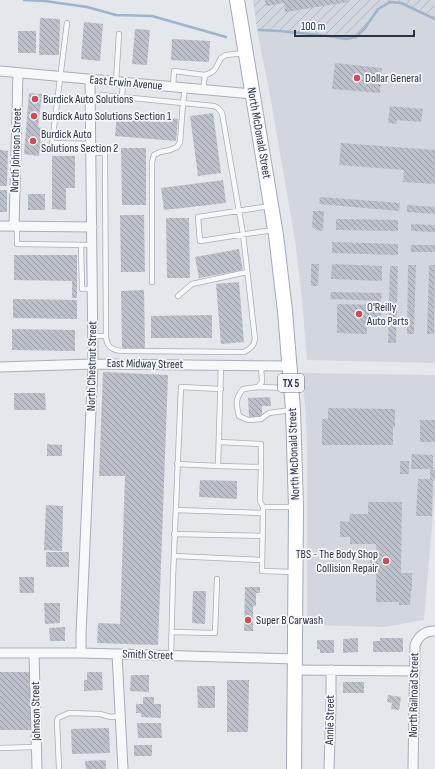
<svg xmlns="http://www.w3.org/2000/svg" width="435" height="769" viewBox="0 0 435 769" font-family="'Sofia Sans Condensed',sans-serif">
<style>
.built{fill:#d2d6de}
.industrial{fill:url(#industrial-furrows)}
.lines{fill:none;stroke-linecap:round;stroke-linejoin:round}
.stream{stroke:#9fb4cc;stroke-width:2.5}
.building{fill:url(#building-back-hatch)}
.service-casing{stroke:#a9aeb7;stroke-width:6}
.minor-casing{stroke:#a9aeb7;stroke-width:11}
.primary-casing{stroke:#a3abb8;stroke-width:16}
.service{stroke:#f7f8fa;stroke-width:4.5}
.minor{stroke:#f7f8fa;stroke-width:9}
.primary{stroke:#fff;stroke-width:14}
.poi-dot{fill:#d1495b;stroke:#f4f6f9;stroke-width:1.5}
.labels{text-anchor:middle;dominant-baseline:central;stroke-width:3.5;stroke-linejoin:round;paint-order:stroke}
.shield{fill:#f4f6f9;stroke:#676e7b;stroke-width:1}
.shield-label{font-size:11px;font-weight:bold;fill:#2b3445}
.poi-label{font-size:12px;fill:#2b3445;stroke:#f4f6f9;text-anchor:start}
.street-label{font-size:12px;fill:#2b3445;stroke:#f4f6f9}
</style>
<defs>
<pattern id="industrial-furrows" width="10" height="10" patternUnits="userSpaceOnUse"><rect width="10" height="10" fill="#d2d6de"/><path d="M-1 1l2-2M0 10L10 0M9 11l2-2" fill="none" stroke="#b4b8c0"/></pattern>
<pattern id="building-back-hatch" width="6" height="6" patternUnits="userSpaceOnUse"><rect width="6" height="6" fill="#bbc0ca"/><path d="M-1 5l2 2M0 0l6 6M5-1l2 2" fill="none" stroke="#989da6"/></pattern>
</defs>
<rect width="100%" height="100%" fill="#e4e7ec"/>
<path class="built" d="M390,2L401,3L435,19V363L307,360L302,299L295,240L270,95L257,30L280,31L328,36L346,39L365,28L378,9Z
M302,373L435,375V491L424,620L384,627L307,625V451L306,416Z"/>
<path class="industrial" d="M253,0H435V19L401,3L390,2L378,9L365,28L356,37L346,39L328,36L280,31L257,30Z"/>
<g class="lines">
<path class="stream" d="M24,0L45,1L87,7L116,15L152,16L226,37
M259,30L280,31L328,36L346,39L356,37L365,28L378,9L390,2L401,3L435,19"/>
</g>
<path class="building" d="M265,0H348V2L285,12L284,3L266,6Z
M40,18L60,19L59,55H39Z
M84,22L103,24L100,61L81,59Z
M135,29L150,30L147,65L132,64Z
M18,31H36V53H18Z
M172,39L210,41L209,62L171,60Z
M335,63L382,68L380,93L332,89Z
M29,93L42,94L38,127L42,128L39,156L24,154Z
M390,106L423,109L421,122L397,120L396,124L388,123Z
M117,113L178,119L176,141L115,136Z
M213,113L221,173L198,176L190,116Z
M341,143L435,150V184L403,182L404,170L339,165Z
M121,148H146V205H122Z
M0,150L8,151L7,186H0Z
M52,156H75V188H66V210L52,209Z
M223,180L226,203L164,210L161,188Z
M0,190H7V212H0Z
M28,194H45V210H28Z
M320,197L400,203L399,211L319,204Z
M407,205L435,207V214L407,212Z
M313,211H324L323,231L315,230V228H312Z
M120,215H144L145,272H121Z
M166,218H189L190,278H167Z
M336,219L398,220V231L336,230Z
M411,224L435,225V232L411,231Z
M332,242L398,244V255L332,253Z
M411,245H435V252H411Z
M239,249L243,270L199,278L195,257Z
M14,255H77V298H72V281L14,280Z
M311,264H319L318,286H311Z
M332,264L382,266V281L331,279Z
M408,265H416L414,334H407Z
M429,265H435L434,334H427Z
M390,266H398L396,343H388Z
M239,282L244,342L221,344L216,284Z
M144,290L145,348H122L121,291Z
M331,292L382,293L381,301L330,299Z
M13,299L77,300V319L13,318Z
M337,304L381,305V324H367V334L337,333Z
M212,315V338H151V316Z
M12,329L75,330V351L12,350Z
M103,372L168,375L158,645L97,643L98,623L120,624L125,476H99Z
M14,393H45L46,410H14Z
M270,397L271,406H262V417H249L248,398Z
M328,408L395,409V427H393V445H322V419H328Z
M420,420H435V442H420Z
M47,444L62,445V456H47Z
M412,454L433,455V470H435V479H433L432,516H416L418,479H430V469H411Z
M400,461H409V474H400Z
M200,480L237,481V499L199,497Z
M368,502H402L401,573H412V591H411L410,605H399V602H376V570H370V553H376V544H350V537H340V521L349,522L350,514H368Z
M46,505L63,506L62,551L44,550Z
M46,552H69V567H46Z
M19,577H34V593H20Z
M245,587H260V593H256V606H253V631H244Z
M193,591H206L205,624L192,623Z
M44,603H60V623L45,624Z
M65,627V641H50L49,628Z
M358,638V652L343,653V639Z
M380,638H403V652H373V641H380Z
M317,640H334V653H320V649H317Z
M0,672H32L33,730H0Z
M87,672H102L103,690L84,691V680H87Z
M131,675H149V692L130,691Z
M227,680H249L248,732H227Z
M343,682H364V693H343Z
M197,686H215V708H198Z
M388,695L401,697L399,710L391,709L392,703L387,702Z
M143,697H154V704H161V718L141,717V713H136V704H143Z
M137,723H161L162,738H138Z
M109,728L110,753L72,754L71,729Z
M134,745H152V756H134Z
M106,760V769H86L85,761Z"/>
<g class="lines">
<g class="service-casing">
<path id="service" d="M67,23L52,143L91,144
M116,82L119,34
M173,87L174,71L205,75C216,72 216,67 221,58L226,55L245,53
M203,90L205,75
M102,95L183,103L185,88
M122,97L123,83
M91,153H105L106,337C107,348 114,351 124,351L244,352C250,349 254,346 255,339L243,234L222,113L218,108L214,106L183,103L180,142L177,147L170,150L160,152L154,155L152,162V282
M270,206L198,217L200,241L273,230
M17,226V244L92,245
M81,245L82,289H92
M178,296L192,284L247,272
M92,336H106
M221,365L218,466L261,467L260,501L263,507H293
M261,366L262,382L258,387L243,389C235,399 236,404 239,416L248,420L261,419L269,413L291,410
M258,387L289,388
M219,442L261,444V467
M177,464L218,466
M263,507L262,571L294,572
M176,510L263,513
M174,534L263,536
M174,556L262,560
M172,632L215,633L217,579
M171,655L173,577L181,387L221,389
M0,748L36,747
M59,768L57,721L58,718L69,713L100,714L111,717L120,716"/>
</g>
<g class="minor-casing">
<path id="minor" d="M0,71L252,94
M0,226L92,227
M14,226L18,73
M0,367L93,364L289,366
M0,653H81L295,659
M34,653L37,769
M81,653V634L93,364L90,80
M117,654L123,769
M295,670L415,671
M329,769L331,707V670
M413,769L415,645C419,635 425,631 435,631"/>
</g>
<g class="primary-casing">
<path id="primary" d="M237,0L276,235L285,311L293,410L296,507L294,769"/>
</g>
<use href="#service" class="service"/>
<use href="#minor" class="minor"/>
<use href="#primary" class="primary"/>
</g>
<g class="poi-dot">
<circle cx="357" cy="78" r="4"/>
<circle cx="35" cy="99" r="4"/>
<circle cx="34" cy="116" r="4"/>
<circle cx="33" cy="141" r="4"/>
<circle cx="359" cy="314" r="4"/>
<circle cx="386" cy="561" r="4"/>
<circle cx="248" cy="620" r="4"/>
</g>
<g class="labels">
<rect class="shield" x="278" y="374" width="26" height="18" rx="3"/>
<g class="shield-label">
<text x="291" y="383">TX 5</text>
</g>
<g class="poi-label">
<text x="365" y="78">Dollar General</text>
<text x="43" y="99">Burdick Auto Solutions</text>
<text x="42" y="116">Burdick Auto Solutions Section 1</text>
<text x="41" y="134">Burdick Auto<tspan x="41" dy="14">Solutions Section 2</tspan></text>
<text x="367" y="307">O'Reilly<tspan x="367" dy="14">Auto Parts</tspan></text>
<text x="378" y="554" text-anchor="end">TBS - The Body Shop<tspan x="378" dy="14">Collision Repair</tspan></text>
<text x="256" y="620">Super B Carwash</text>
</g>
<g class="street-label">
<text transform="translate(126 83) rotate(5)">East Erwin Avenue</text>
<text transform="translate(259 133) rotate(80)">North McDonald Street</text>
<text transform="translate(16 150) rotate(-88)">North Johnson Street</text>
<text transform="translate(145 364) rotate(1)">East Midway Street</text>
<text transform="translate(92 366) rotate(-89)">North Chestnut Street</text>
<text transform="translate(294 454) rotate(-92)">North McDonald Street</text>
<text transform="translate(148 655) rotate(2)">Smith Street</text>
<text transform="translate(414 695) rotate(-89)">North Railroad Street</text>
<text transform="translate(36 711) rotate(-91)">Johnson Street</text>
<text transform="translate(330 720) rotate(-89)">Annie Street</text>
</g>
</g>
<path d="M295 30v6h119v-6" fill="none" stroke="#2b3445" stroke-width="2"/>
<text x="301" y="30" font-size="12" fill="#2b3445" stroke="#f4f6f9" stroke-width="3" paint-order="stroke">100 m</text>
</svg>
